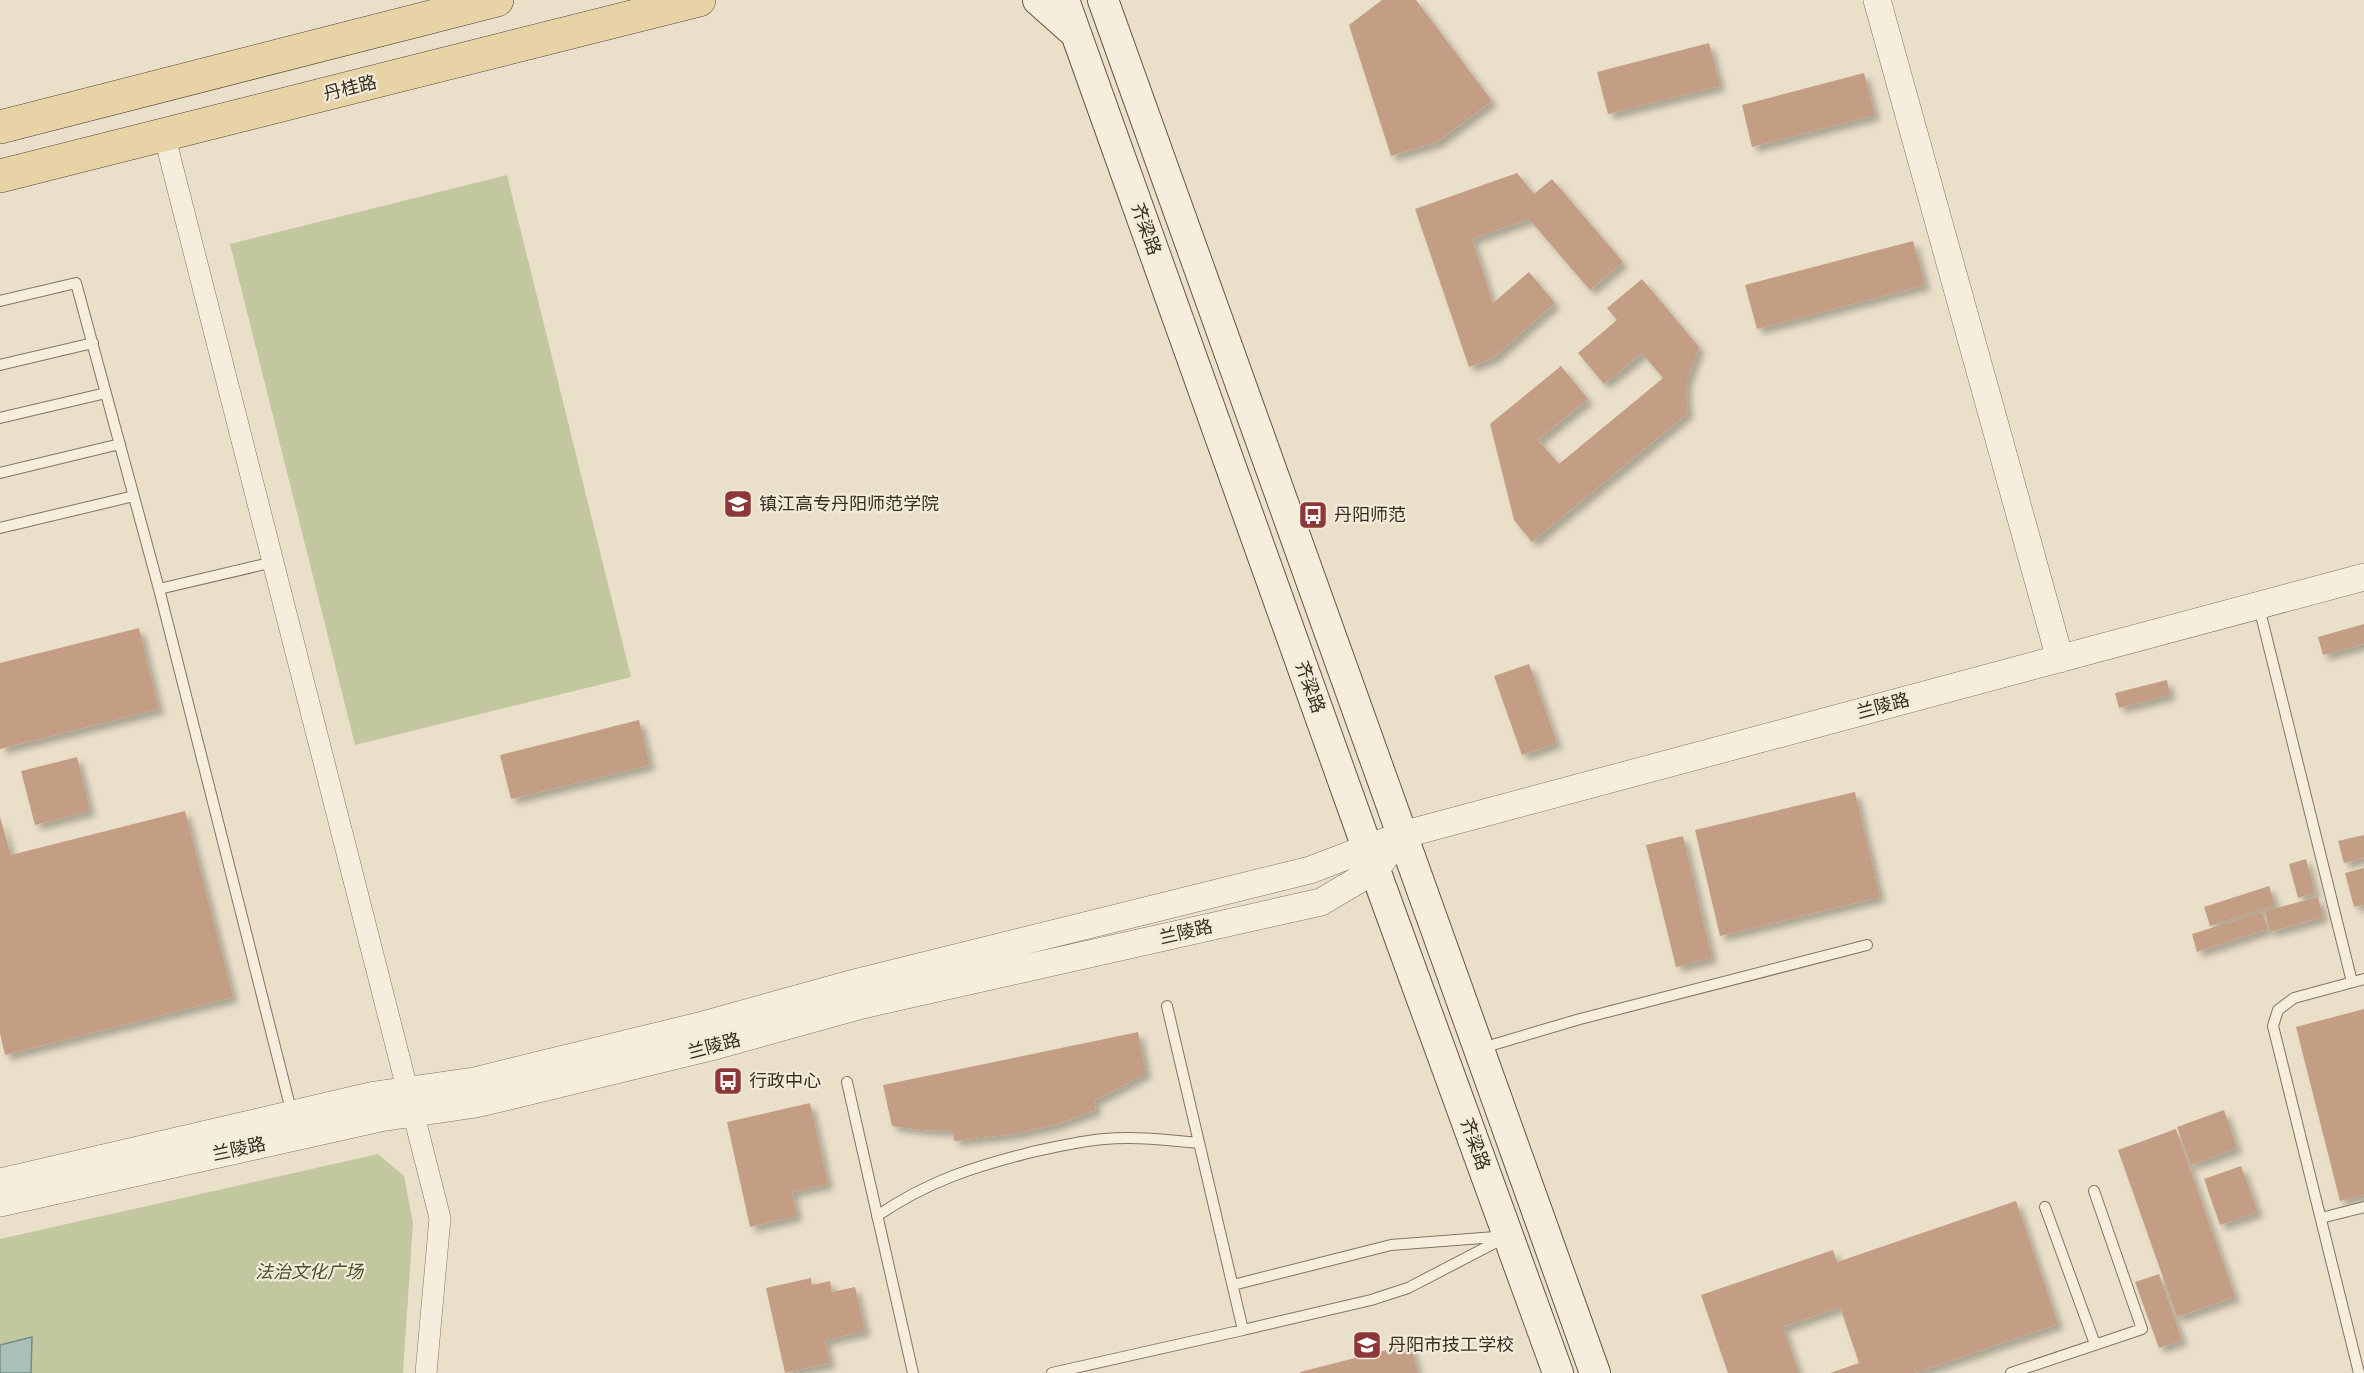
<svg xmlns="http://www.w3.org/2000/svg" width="2364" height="1373" viewBox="0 0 2364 1373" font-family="'Times New Roman','Noto Sans SC',serif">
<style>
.green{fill:#c3c79f}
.water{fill:#aabfb9;stroke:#718d86;stroke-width:1.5}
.building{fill:#c49e84;filter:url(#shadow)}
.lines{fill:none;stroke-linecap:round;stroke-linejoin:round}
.service-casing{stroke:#857360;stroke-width:12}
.minor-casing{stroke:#857360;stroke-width:22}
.tertiary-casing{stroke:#857360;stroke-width:28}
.secondary-casing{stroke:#675543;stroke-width:32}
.primary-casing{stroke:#534234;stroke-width:34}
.service{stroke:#f6eedd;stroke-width:10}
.minor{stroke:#f6eedd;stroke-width:21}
.tertiary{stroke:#f6eedd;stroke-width:27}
.secondary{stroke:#f6eedd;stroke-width:30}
.primary{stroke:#e8d3a7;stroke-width:33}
.labels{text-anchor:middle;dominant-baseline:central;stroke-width:4.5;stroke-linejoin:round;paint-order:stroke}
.street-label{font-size:18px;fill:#372c22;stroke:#f2ebd9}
.poi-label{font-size:18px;fill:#372c22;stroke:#f2ebd9;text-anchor:start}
.park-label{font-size:18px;font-style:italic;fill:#48512b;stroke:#f2ebd9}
</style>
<defs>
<filter id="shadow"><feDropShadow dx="5.5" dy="5.5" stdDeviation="3" flood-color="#0004"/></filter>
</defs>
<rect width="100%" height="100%" fill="#eae0ca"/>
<path class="green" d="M507,175L631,677L355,745L230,244Z
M378,1154L404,1176L413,1223L403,1373H0V1239Z"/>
<path class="water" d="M32,1337L31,1373H0V1345Z"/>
<path class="building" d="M1382,0H1416L1492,101L1437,142L1391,156L1349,25Z
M1709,43L1720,86L1608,114L1597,72Z
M1864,73L1875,115L1752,147L1742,105Z
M1517,173L1534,194L1552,179L1623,262L1590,290L1529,219L1472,239L1493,303L1529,272L1555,303L1493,358L1469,367L1415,209Z
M1913,241L1925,285L1757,329L1745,285Z
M1642,279L1699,347L1687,380L1686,395L1688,413L1532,542L1514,520L1490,424L1561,366L1588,399L1538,440L1559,464L1663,378L1642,353L1604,384L1578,353L1617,320L1607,308Z
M2364,624V644L2323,655L2318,637Z
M139,628L159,709L0,749V663Z
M1529,664L1557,743L1522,755L1494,676Z
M2167,680L2170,695L2119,708L2115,693Z
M639,720L650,765L511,799L500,755Z
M77,757L90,811L35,825L21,771Z
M1855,792L1880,897L1720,936L1695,830Z
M185,811L233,997L5,1055L0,1033V817L11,855Z
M2364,835V858L2344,863L2338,841Z
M1683,836L1712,958L1676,967L1646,845Z
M2306,859L2315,893L2298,898L2289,864Z
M2364,868V905L2354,907L2345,873Z
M2269,886L2275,905L2210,926L2204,907Z
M2318,897L2323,917L2270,932L2265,911Z
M2262,912L2268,929L2197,952L2192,934Z
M2364,1009V1195L2340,1201L2296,1027Z
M1138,1032L1146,1073L1094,1101L1096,1110L1055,1125L1013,1134L954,1141L953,1131L922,1130L892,1126L883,1085Z
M810,1103L828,1184L792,1192L797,1216L750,1227L727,1122Z
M2224,1110L2237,1148L2191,1165L2177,1127Z
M2176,1129L2235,1297L2177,1317L2118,1150Z
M2241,1166L2258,1212L2220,1225L2204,1179Z
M2016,1201L2058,1324L1915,1373H1830L1859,1363L1840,1307L1783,1327L1799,1373H1728L1701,1295L1833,1250L1837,1262Z
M2159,1274L2182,1340L2159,1348L2135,1282Z
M811,1278L812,1285L830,1281L832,1292L855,1287L865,1331L825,1340L830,1363L785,1373L766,1288Z
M1410,1344L1418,1373H1300V1372Z"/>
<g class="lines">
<g class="service-casing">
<path id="service" d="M0,301L76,283L159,589L274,562
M0,365L93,343
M0,418L106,393
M0,473L120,444
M0,528L134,496
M159,589L292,1114
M2259,607L2352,982
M1482,1048L1580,1019L1867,945
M847,1082L913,1373
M2045,1207L2095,1344
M877,1216C928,1181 973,1167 1032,1152C1056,1147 1080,1141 1104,1139C1136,1136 1168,1140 1199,1143
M2321,1218L2364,1207
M1233,1285L1391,1245L1508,1236L1408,1288L1371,1300L1243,1330
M1052,1373L1243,1330L1167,1006
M2011,1373L2142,1329L2094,1191
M2359,1373L2273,1026L2278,1010L2294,998L2364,979"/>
</g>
<g class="minor-casing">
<path id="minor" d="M164,134L440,1218L426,1373"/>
</g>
<g class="tertiary-casing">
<path id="tertiary" d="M1877,0L2060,659
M0,1182L375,1095L474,1081L703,1025L858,982L1310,870L1402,835L2364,577
M0,1203L380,1118L476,1104L711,1047L862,1005L1321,902L1375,870L1388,853"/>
</g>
<g class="secondary-casing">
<path id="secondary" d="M1038,0L1074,32
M1064,0L1375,870L1558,1373
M1103,0L1595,1373"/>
</g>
<g class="primary-casing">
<path id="primary" d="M0,127L497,0
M0,176L699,0"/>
</g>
<use href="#service" class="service"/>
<use href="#minor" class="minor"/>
<use href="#tertiary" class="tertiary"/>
<use href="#secondary" class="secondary"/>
<use href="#primary" class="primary"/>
</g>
<defs>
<g id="school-square" transform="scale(1.5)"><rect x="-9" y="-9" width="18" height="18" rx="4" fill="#8d3738" stroke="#f2ebd9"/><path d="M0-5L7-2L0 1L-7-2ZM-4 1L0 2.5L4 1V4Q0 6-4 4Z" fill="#fff"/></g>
<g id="bus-square" transform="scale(1.5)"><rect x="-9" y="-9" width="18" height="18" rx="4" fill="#8d3738" stroke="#f2ebd9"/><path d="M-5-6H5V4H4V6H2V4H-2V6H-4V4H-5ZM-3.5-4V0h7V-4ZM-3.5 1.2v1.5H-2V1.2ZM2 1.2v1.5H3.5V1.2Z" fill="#fff"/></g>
</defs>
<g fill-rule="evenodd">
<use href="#school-square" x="738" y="504"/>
<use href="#bus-square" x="1313" y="515"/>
<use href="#bus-square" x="728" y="1081"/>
<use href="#school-square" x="1367" y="1345"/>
</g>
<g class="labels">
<g class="street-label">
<text transform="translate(350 88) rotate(-14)">丹桂路</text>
<text transform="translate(1146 229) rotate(70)">齐梁路</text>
<text transform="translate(1310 687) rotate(70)">齐梁路</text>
<text transform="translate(1883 706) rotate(-15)">兰陵路</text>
<text transform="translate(1186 932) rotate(-13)">兰陵路</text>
<text transform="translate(714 1046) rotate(-15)">兰陵路</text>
<text transform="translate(1475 1144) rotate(70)">齐梁路</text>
<text transform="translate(239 1149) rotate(-12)">兰陵路</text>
</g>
<g class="poi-label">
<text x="759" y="504">镇江高专丹阳师范学院</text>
<text x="1334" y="515">丹阳师范</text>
<text x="749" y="1081">行政中心</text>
<text x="1388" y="1345">丹阳市技工学校</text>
</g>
<g class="park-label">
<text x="309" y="1272">法治文化广场</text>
</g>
</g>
</svg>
